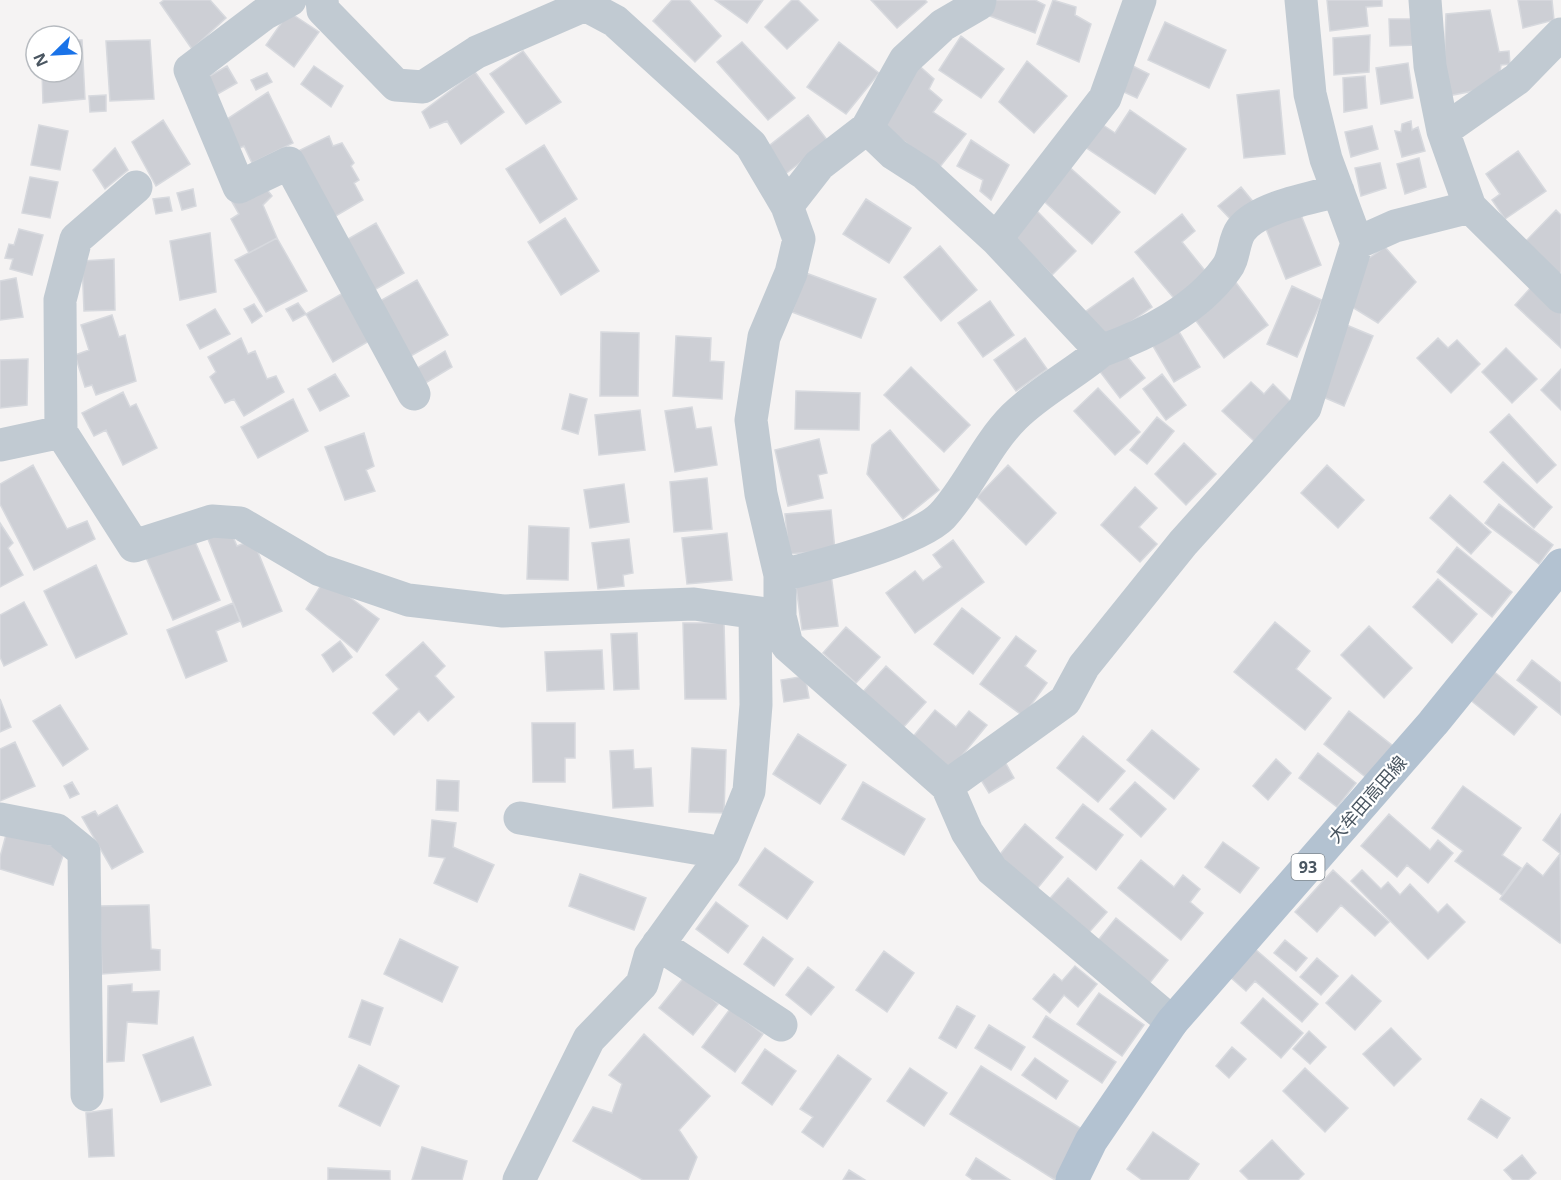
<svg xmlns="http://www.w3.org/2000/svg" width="1561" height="1180" viewBox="0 0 1561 1180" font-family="'Open Sans','Noto Sans JP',sans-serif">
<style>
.building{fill:#cdcfd5;stroke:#d7d9de;stroke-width:1.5}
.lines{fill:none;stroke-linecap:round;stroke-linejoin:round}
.minor{stroke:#c1cad2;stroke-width:33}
.major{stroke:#b3c2d1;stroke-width:33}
.labels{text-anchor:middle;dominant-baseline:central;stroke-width:4.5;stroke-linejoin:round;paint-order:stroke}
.shield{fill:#fff;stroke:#808990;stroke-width:1.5}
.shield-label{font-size:16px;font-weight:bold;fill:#4a5661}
.street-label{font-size:18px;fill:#4a5661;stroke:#fff}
</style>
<rect width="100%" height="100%" fill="#f5f3f3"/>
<path class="building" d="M164,0H210L226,18L192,49L160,3Z
M672,0H689L721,36L695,62L653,21Z
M715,0H763L747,23Z
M792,0H798L818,20L787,49L765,27Z
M871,0H925L927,2L897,28Z
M996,0H1035L1045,5L1035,33L990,16Z
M1053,0L1076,7L1075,15L1091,24L1079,62L1037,44Z
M1327,0H1382V6L1366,7L1368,26L1330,31Z
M1518,0H1552L1554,20L1523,28Z
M1490,10L1499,52L1509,51L1510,64L1501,65L1498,86L1443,97L1446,14Z
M289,12L319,32L294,67L266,45Z
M1389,19H1415L1416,45L1390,46Z
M1165,22L1226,50L1209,88L1148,60Z
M1370,35L1369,72L1334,75L1333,38Z
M961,36L1004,69L981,98L939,70Z
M72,40H82L85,99L43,103L42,72H72Z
M150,40L154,99L110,101L106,41Z
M742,42L795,98L768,120L717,62Z
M839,42L879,73L846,114L807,87Z
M523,51L561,102L526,124L490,74Z
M1027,61L1067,96L1034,133L999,102Z
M916,63L934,79L929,89L942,100L933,112L966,134L939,168L884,126Z
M1408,63L1413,98L1381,104L1376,68Z
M1129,64L1149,74L1137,98L1117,89Z
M227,66L237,83L216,95L208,77Z
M314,66L343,86L331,107L301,84Z
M475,72L504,112L461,144L447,121L430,128L422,112Z
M267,73L272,82L256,90L251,80Z
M1365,76L1367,108L1344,112L1343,78Z
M1279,90L1285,154L1244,158L1237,95Z
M268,92L293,143L252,163L244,146L228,153L218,125Z
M106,95V111L90,112L89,96Z
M1130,110L1186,149L1155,194L1085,147L1100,123L1115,133Z
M808,115L828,141L784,175L765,149Z
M163,120L190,164L156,186L132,142Z
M1411,121L1412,130L1418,127L1425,151L1402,157L1395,131L1401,132L1402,124Z
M39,125L68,131L60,170L31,165Z
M1372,126L1378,149L1351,157L1345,132Z
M329,136L333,146L342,143L354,163L351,166L359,180L354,183L363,200L329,220L294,153Z
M971,140L1009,165L991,200L980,191L983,180L957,166Z
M544,145L577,199L540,223L506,169Z
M115,148L128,170L105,189L93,170Z
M1518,151L1546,191L1505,219L1492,200L1500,194L1486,174Z
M1419,158L1426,187L1405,194L1397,164Z
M1380,163L1386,188L1361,196L1355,168Z
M1067,165L1120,212L1092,244L1039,197Z
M30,177L58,182L50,218L22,213Z
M261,182L272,196L263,205L277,238L249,253L231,219L239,214L232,202Z
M1241,187L1255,204L1234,223L1218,206Z
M193,189L196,206L182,210L177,193Z
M169,197L172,211L156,214L153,199Z
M866,199L911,228L889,263L843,234Z
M1299,210L1321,265L1286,279L1264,224Z
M1556,210L1561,215V272L1556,277L1523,244Z
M1037,211L1076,251L1052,275L1012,235Z
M1182,214L1195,231L1182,242L1210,277L1178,303L1135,252Z
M565,218L599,271L561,295L528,242Z
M376,223L404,273L369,293L341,243Z
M19,229L43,235L32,275L10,269L13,259L5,258L9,244L14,245Z
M210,233L216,292L180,300L170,241Z
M277,238L307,291L266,312L235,260Z
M940,246L977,290L941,321L904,277Z
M1385,247L1416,282L1378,323L1347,304L1359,265Z
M114,259L115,310L84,311L82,261Z
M806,273L876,299L861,338L792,312Z
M16,278L23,317L0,320V281Z
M1133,278L1152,307L1102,342L1082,314Z
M417,280L448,335L409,357L380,301Z
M1234,280L1268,325L1224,358L1190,313Z
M1533,285L1561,310V348L1515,305Z
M1292,286L1322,300L1297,357L1267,344Z
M350,289L376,337L333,362L306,314Z
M990,301L1014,335L983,357L958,323Z
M298,303L306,314L293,321L286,309Z
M254,304L262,316L252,323L244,309Z
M215,309L230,334L200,349L187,325Z
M112,315L119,337L125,335L136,381L96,395L92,385L85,387L75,355L89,350L81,325Z
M1344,324L1373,336L1344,406L1316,394Z
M1175,325L1200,367L1174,382L1150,341Z
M601,332L639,333L638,396H600Z
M676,336L711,338L710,361L724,362L722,399L673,396Z
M241,338L248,354L255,351L267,379L276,376L284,392L244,416L234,399L225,403L210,377L216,372L208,357Z
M1025,338L1047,369L1016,391L994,360Z
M1438,338L1448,348L1457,340L1480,364L1451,393L1417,358Z
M1506,348L1537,379L1512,403L1482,372Z
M1122,350L1145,378L1120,398L1098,369Z
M445,351L452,367L419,387L411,372Z
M28,359L27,405L0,408V360Z
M911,367L970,425L944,452L884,395Z
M1561,369V410L1541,390Z
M335,374L349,396L320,411L308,389Z
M1162,374L1186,405L1166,420L1143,389Z
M1251,382L1264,394L1273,384L1291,402L1254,441L1222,411Z
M1098,388L1140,432L1115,455L1074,411Z
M796,391L860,393L859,430L795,429Z
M123,392L130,407L136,404L157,448L123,465L106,430L94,436L82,413Z
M570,394L587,399L578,434L562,429Z
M293,399L308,431L258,458L241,427Z
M692,407L696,429L711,427L717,465L675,472L665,411Z
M640,410L645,450L599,455L595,415Z
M1509,414L1556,465L1537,483L1490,432Z
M1157,417L1174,431L1147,464L1130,450Z
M890,430L939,490L903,519L867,474L872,445Z
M364,433L374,466L366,470L375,491L345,500L325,447Z
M819,439L827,473L818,475L823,498L788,506L775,450Z
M1184,443L1216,474L1186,505L1155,474Z
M1503,462L1552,507L1534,528L1484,482Z
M33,465L67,529L87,521L95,539L34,570L0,504V484Z
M1008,465L1056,513L1026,545L977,497Z
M1327,465L1364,500L1338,528L1301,493Z
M707,478L712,529L674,532L670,482Z
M624,484L629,522L590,528L584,490Z
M1135,487L1157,508L1139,527L1157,544L1140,562L1101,525Z
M1450,495L1491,532L1471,554L1430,518Z
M1499,504L1553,545L1539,564L1485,523Z
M831,510L835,550L789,554L785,514Z
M0,523L13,543L8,548L23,575L0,587Z
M227,523L237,546L253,540L282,611L243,627L206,534Z
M529,526L569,528L568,580L527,579Z
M191,532L220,600L173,620L144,553Z
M727,533L732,580L687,584L682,538Z
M629,539L633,573L623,575L624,586L598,589L592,543Z
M953,540L984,582L915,633L886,593L915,571L923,581L942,567L933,555Z
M1457,547L1512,592L1492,617L1437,572Z
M96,565L127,634L76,658L44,591Z
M831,574L838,626L802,630L795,579Z
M325,579L379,619L357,652L306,609Z
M1438,579L1477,614L1452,643L1413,607Z
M24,602L47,645L4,666L0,657V615Z
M233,603L240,621L216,631L227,661L186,678L167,630Z
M962,608L1000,638L973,674L934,644Z
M1275,622L1310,651L1296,669L1331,698L1305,730L1234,672Z
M683,623H724L726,699H685Z
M1369,626L1412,668L1384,698L1341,655Z
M846,627L880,657L856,683L823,653Z
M637,633L639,689L614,690L611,634Z
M1016,636L1036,651L1025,666L1047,683L1023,716L980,684Z
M340,641L352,657L333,672L322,655Z
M423,642L445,666L435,676L454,697L428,721L419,711L394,735L373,713L399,689L386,675Z
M602,650L604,689L547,691L545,652Z
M1532,660L1561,683V715L1517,680Z
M886,666L926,702L901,730L861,694Z
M1492,670L1537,707L1514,735L1469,699Z
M805,676L809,698L784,702L781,680Z
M0,699L11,727L0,732Z
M60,705L88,749L63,766L33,721Z
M935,710L956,727L969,711L987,725L950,770L912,738Z
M1349,711L1393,746L1368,779L1324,744Z
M532,723H575V758H565V782H533Z
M1152,730L1199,769L1174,799L1127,760Z
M798,734L846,765L820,804L773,774Z
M1083,736L1125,771L1098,802L1057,768Z
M15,742L35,786L0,801V749Z
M692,748L726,750L724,813L689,812Z
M633,750L634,769L651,768L653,806L613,808L610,751Z
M1318,753L1356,783L1337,807L1299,778Z
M1276,759L1291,773L1268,800L1253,786Z
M1004,760L1014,778L989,793L978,775Z
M437,780L459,781L458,811L436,810Z
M72,782L79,794L70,798L64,786Z
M863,782L925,819L904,855L842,819Z
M1135,782L1166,809L1141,837L1110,809Z
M1463,786L1521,828L1502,855L1521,868L1502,895L1455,861L1463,851L1432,828Z
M1083,804L1123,835L1096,870L1056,838Z
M117,805L143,852L112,869L82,817L95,811L98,816Z
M1389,814L1430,850L1438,840L1453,853L1428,883L1407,865L1397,877L1361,846Z
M1561,814V854L1543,840Z
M432,820L456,823L453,847L494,865L477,902L434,883L445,858L429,856Z
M1025,824L1063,857L1036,890L997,858Z
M7,831L65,850L53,885L0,869V857Z
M1223,842L1259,868L1240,893L1205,867Z
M765,848L813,882L787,919L739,885Z
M1560,854L1561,941L1560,943L1500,899L1527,863L1543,876Z
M1141,860L1174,887L1183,875L1200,889L1190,902L1203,913L1181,940L1118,888Z
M1333,870L1389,922L1375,936L1341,905L1317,932L1295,912Z
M1362,870L1381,889L1388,882L1400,895L1410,884L1438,913L1447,904L1465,922L1428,959L1351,881Z
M580,874L646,898L634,930L569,906Z
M1068,878L1107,912L1084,938L1045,904Z
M716,902L748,926L728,953L696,929Z
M149,905L151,949L160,950V970L102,974L100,906Z
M1116,918L1168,960L1148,985L1096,943Z
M763,937L793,959L774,986L744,964Z
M400,939L458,967L442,1002L384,974Z
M1285,940L1307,958L1296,971L1274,953Z
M1255,949L1318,1004L1302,1022L1255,981L1246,991L1230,977Z
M884,951L914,973L887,1012L856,990Z
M1317,958L1338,976L1321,995L1300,977Z
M1075,966L1097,984L1078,1007L1064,995L1050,1013L1033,999L1054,974L1062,981Z
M808,967L834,987L811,1015L786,995Z
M1352,975L1381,1001L1355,1030L1326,1003Z
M685,976L718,1004L693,1035L659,1008Z
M132,984V992L159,991L157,1024L127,1022L124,1061L107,1062L108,986Z
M1099,993L1144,1025L1122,1056L1077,1024Z
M1263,998L1303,1033L1281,1058L1241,1023Z
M362,1000L383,1008L370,1045L349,1037Z
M957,1006L975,1016L956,1048L939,1038Z
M730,1009L763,1034L735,1072L702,1047Z
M1046,1016L1116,1062L1102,1083L1033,1037Z
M989,1025L1025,1047L1011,1070L975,1048Z
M1391,1028L1421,1059L1394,1086L1363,1054Z
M1309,1031L1326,1047L1310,1064L1293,1049Z
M644,1034L710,1096L679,1130L697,1157L688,1180H643L573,1141L593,1107L612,1113L622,1084L609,1075Z
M193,1037L211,1085L161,1102L143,1055Z
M1232,1047L1246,1059L1229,1078L1216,1066Z
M765,1049L796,1071L772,1105L742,1083Z
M838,1055L871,1079L823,1147L802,1132L813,1117L800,1109Z
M1035,1058L1068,1081L1056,1099L1022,1075Z
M359,1065L399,1086L380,1126L339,1106Z
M981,1066L1085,1131L1055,1180L950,1114Z
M910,1068L947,1093L924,1126L887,1101Z
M1305,1068L1348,1108L1325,1132L1283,1091Z
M1481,1099L1510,1118L1497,1138L1468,1119Z
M112,1109L114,1156L89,1157L86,1113Z
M1153,1132L1199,1164L1188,1180H1142L1127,1169Z
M1272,1140L1304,1174L1298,1180H1249L1240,1171Z
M422,1147L467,1161L462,1180H412Z
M1522,1155L1536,1173L1528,1180H1513L1504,1170Z
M976,1158L1010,1180H973L966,1175Z
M328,1168L390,1171V1180H328Z
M849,1170L865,1180H843Z"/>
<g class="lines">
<path class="minor" d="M290,0L264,14L190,70L239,187L289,163L414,394
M322,0L323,10L396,85L423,87L477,52L585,5L615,21L751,145L787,206L799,239L791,273L764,337L751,420L761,494L780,575V616L787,645L947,786L967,832L992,870L1172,1022
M1425,0L1430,66L1443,131
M867,128L894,154L925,174L996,239L1105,98L1140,0
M136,187L76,239L60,300L61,432L134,546L212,521L240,523L320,570L408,600L503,611L694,604L780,616
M787,206L819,165L867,128L905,60L943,25L979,4L980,0
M1470,207L1561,297
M1357,243L1395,226L1470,207L1443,131L1517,79L1561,34
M1101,351C1148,334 1196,310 1226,269C1235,258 1233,241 1241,230C1258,207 1311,198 1338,191
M0,445L61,432
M780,575C815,568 918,541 942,516C969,487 985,446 1014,417C1040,391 1073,375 1101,351L996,239
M947,786L1065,701L1084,666L1183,543L1305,408L1357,243L1326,159L1310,94L1301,0
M520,818L724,853
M0,819L57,830L84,852L87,1095
M658,944L781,1025
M519,1180L589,1039L642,984L650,956L724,853L749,791L756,705L755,613"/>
<path class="major" d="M1072,1180L1091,1141L1172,1022L1433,723L1561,565"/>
</g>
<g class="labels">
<rect class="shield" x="1291.5" y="854" width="33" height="26" rx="4.5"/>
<g class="shield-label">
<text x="1308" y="867">93</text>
</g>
<g class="street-label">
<text transform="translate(1367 799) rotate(-49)">大牟田高田線</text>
</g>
</g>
<g transform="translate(54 54) rotate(246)"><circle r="28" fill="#ffffff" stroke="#b7bbc0" stroke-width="1.5"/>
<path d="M0-4.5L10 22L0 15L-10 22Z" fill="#1a73e8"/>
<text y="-9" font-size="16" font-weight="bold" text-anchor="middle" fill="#4a5661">N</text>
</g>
</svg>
